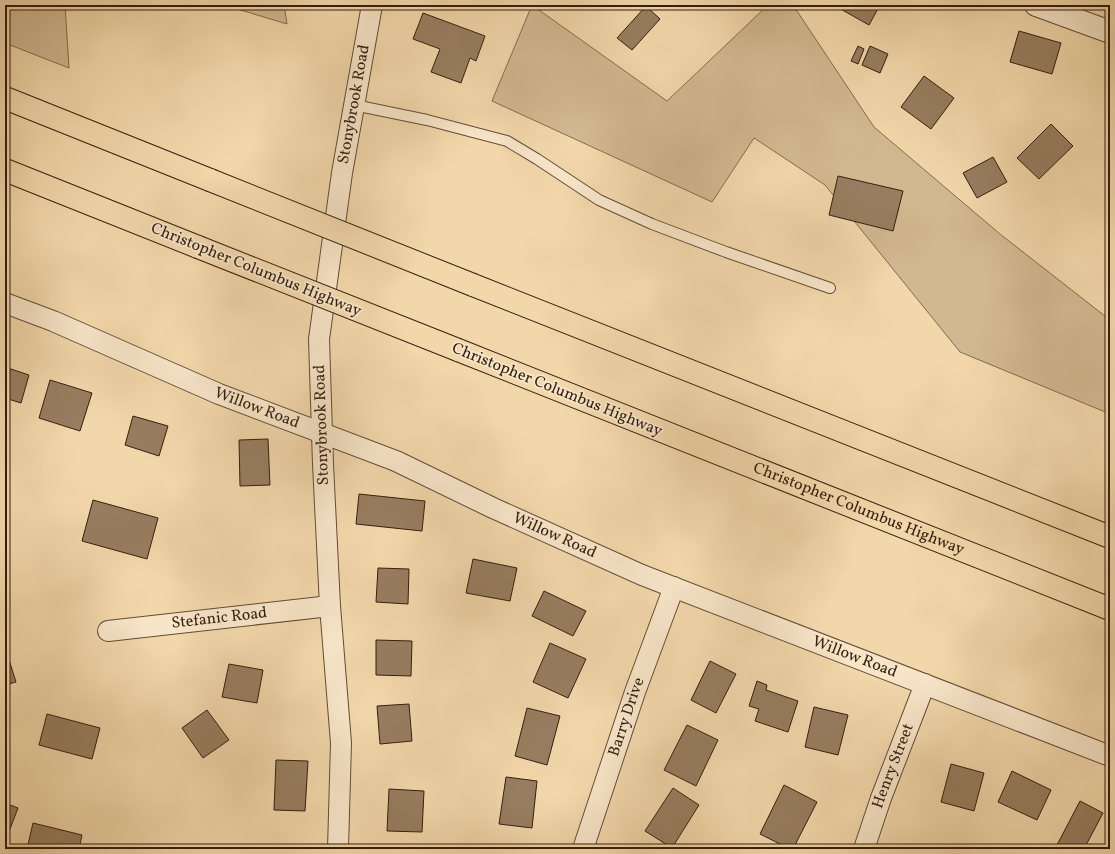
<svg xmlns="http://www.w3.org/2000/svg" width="1115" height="854" viewBox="0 0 1115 854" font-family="Vollkorn,serif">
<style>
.green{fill:#d2b890;stroke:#836b50}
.building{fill:#977e60;stroke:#341e0f}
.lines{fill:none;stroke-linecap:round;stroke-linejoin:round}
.service-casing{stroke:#644c36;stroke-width:12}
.minor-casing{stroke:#644c36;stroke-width:22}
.tertiary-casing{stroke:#644c36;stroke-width:24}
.motorway-casing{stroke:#341e0f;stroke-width:24}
.service{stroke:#f7e5c8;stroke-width:10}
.minor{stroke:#f7e5c8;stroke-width:20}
.tertiary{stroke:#f7e5c8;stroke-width:22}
.motorway{stroke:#f2d7aa;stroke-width:22}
.motorway-bridge-casing{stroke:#341e0f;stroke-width:24;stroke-linecap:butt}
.motorway-bridge{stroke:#f2d7aa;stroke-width:22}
.labels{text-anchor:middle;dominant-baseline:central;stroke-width:3.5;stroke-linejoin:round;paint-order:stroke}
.street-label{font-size:16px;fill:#341e0f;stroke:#f7e5c8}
</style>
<rect width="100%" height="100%" fill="#f2d7aa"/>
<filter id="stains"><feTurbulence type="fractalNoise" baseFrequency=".005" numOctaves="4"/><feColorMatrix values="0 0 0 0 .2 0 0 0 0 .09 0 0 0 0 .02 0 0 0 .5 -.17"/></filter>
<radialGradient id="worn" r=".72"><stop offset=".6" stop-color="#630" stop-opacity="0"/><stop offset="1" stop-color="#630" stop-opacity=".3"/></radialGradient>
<path class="green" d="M5,5H65L69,68L5,43Z
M224,5H284L287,24Z
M532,5L667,101L768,5H793L874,127L1000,234L1110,320V414L960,352L825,185L754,138L712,202L492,101Z"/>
<path class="building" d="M445,5H455L448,10Z
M837,5H880L869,25L837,7Z
M646,6L660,19L632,50L617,38Z
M423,13L485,36L476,61L470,58L461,83L431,72L440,49L413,39Z
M1019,31L1061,43L1052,74L1010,62Z
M858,46L864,49L858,64L851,61Z
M870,46L888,54L880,73L862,65Z
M924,76L954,98L931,129L901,107Z
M1051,124L1073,146L1039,179L1017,158Z
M993,157L1007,182L977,198L963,173Z
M838,176L903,191L893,231L829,215Z
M5,367L29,375L21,403L5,398Z
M50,380L92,393L80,431L39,418Z
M133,416L168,426L159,456L125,445Z
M268,439L270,485L240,486L239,440Z
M359,494L425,501L422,531L356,524Z
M93,500L158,518L147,559L82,541Z
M473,559L517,568L510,601L466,593Z
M378,568L409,569L408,604L376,602Z
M544,591L586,611L573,636L532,616Z
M376,640L412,641L411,676L376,675Z
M550,643L586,659L568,698L533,682Z
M5,647L16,682L5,685Z
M710,661L736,674L716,713L691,700Z
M229,664L263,670L257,703L222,697Z
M757,681L767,685L766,690L798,701L788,732L755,721L759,709L749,706Z
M409,704L412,741L380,744L377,706Z
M814,707L848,715L838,755L805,747Z
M527,708L560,716L547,765L515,756Z
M207,710L229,740L203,758L182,728Z
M47,714L100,728L92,759L39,745Z
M687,725L718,740L696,786L664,770Z
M276,760L308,761L305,811L274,810Z
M951,764L984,773L974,811L941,802Z
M1012,771L1051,790L1037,820L998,802Z
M506,777L537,781L532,828L499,824Z
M784,785L817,802L793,849H790L760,834Z
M673,788L699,805L672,848L645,831Z
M389,789L424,791L422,832L387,831Z
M1080,801L1103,813L1084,849H1063L1057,845Z
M5,803L18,808L5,842Z
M33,823L82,835L79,849H27Z
M771,844L780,849H769Z
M927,845L949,849H926Z"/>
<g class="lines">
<g class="service-casing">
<path id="service" d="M354,105L427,120L507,141L537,159L599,200L652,224L726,252L830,288"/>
</g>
<g class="minor-casing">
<g id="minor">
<path id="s1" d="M5,303L53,321L219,394L396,461L493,508L642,575L1110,756"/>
<path id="s2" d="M108,631L330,606"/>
<path id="s3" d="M338,849L341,743L330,606L323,464L319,339L342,173L372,5"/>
<path id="s4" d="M583,849L635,692L674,587"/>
<path id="s5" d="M864,849L881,798L925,684"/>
</g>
</g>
<g class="tertiary-casing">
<path id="tertiary" d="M1036,5L1110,32"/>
</g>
<g class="motorway-casing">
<g id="motorway">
<path d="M5,98L210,180"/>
<path d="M5,170L198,247"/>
<path d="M473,285L1110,537"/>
<path id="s6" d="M458,350L1110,609"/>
</g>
</g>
<use href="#service" class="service"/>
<use href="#minor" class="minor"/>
<use href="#tertiary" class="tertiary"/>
<use href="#motorway" class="motorway"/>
<g class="motorway-bridge-casing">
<path id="motorway-bridge" d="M210,180L473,285
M198,247L458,350"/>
</g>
<use href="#motorway-bridge" class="motorway-bridge"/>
</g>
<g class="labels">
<g class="street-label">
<text stroke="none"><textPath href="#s3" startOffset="748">Stonybrook Road</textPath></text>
<text transform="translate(256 270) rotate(22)">Christopher Columbus Highway</text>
<text transform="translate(557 390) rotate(22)">Christopher Columbus Highway</text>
<text stroke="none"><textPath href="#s1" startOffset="273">Willow Road</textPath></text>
<text transform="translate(322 425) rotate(-92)">Stonybrook Road</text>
<text stroke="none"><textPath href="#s6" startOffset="431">Christopher Columbus Highway</textPath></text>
<text stroke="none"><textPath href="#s1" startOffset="597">Willow Road</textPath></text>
<text stroke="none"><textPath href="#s2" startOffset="112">Stefanic Road</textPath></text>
<text stroke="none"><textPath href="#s1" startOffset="921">Willow Road</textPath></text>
<text stroke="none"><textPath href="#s4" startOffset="139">Barry Drive</textPath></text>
<text stroke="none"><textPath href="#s5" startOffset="88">Henry Street</textPath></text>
</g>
</g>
<rect width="1115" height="854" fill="none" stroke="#f2d7aa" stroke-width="20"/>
<rect x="6" y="6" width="1103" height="842" fill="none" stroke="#341e0f" stroke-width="2"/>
<rect x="10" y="10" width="1095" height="834" fill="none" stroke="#341e0f"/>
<rect width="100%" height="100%" filter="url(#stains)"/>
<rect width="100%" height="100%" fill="url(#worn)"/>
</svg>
